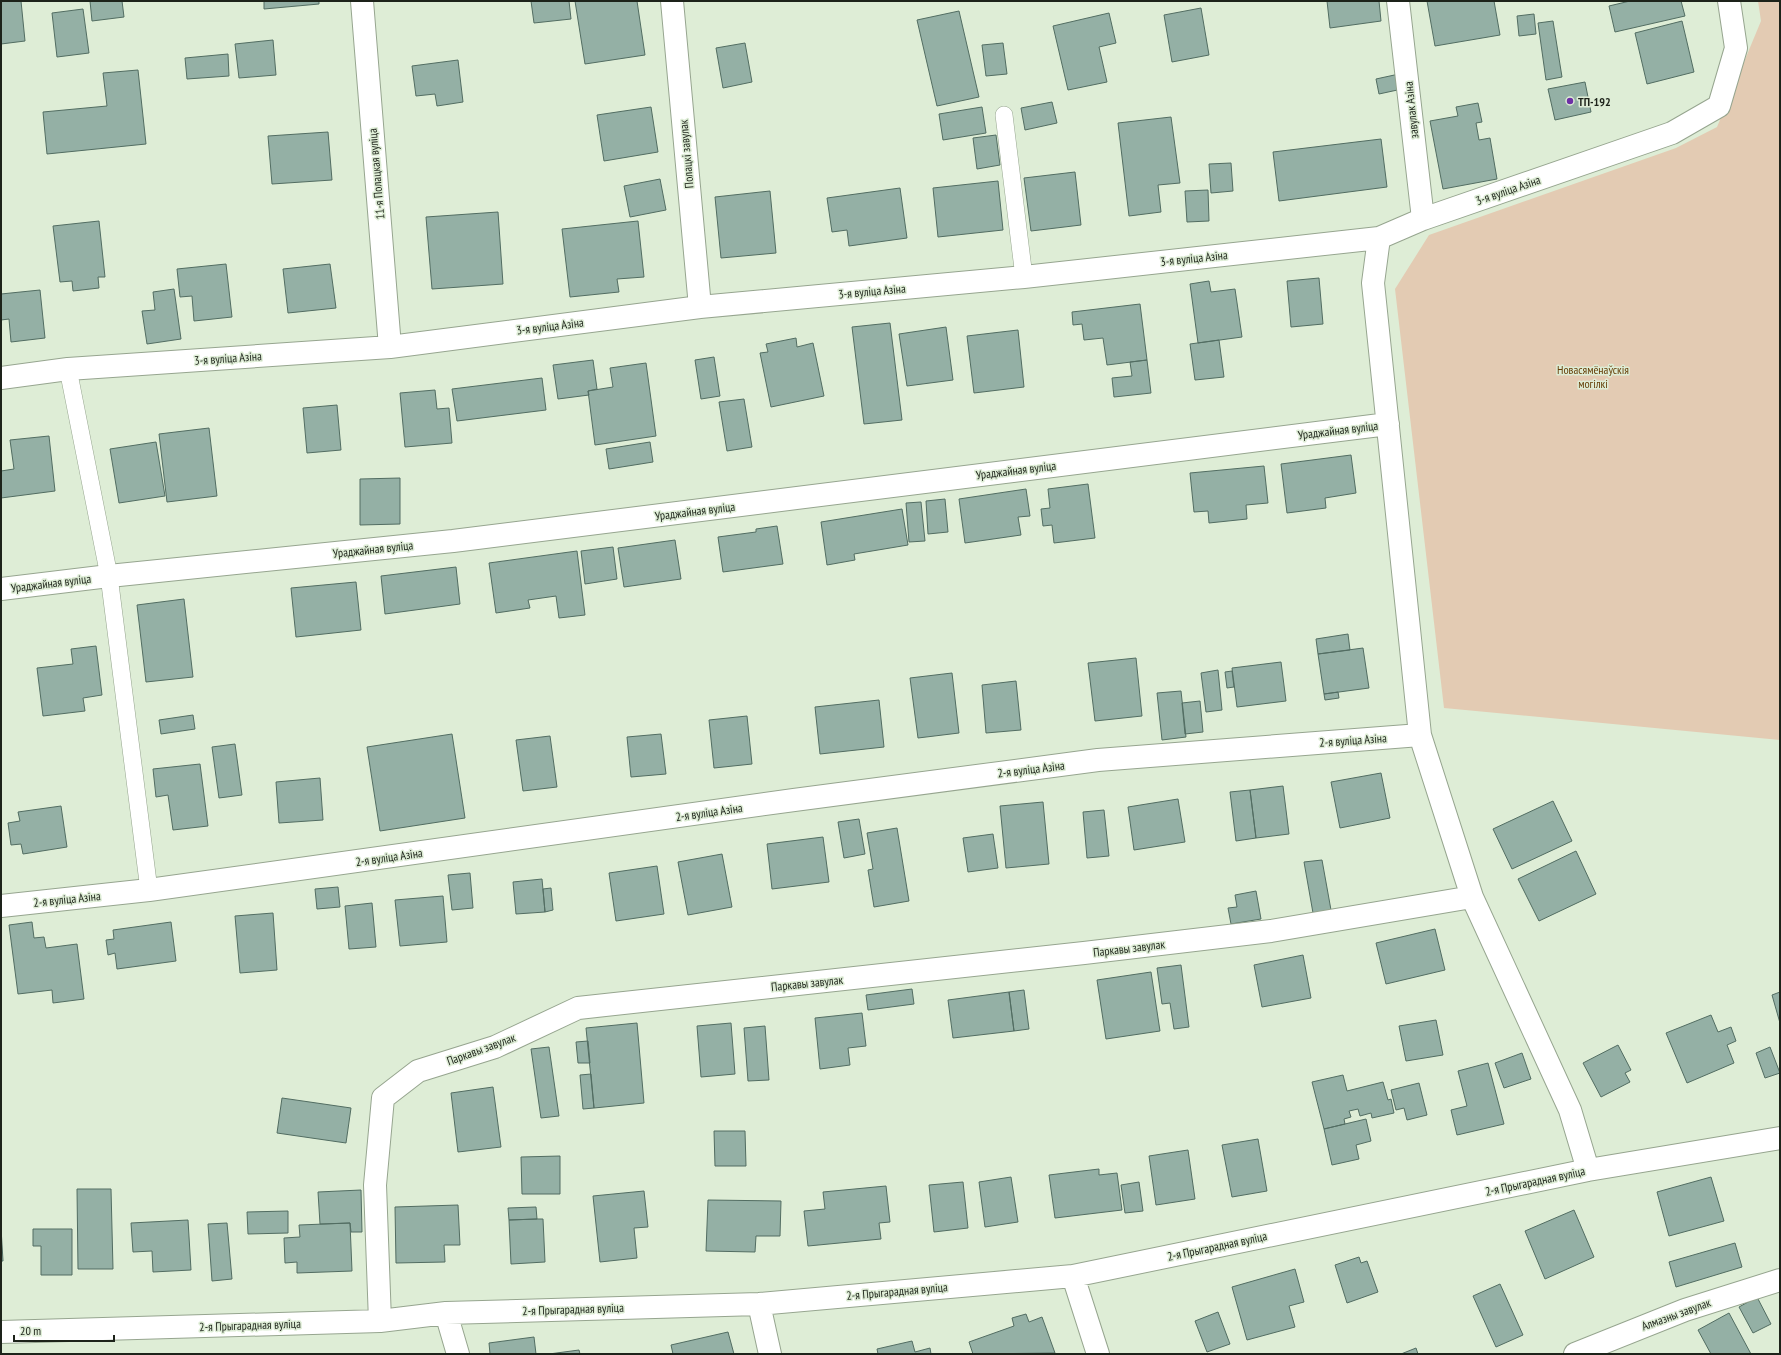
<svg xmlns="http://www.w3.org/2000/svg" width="1781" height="1355" viewBox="0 0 1781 1355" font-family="'PT Sans Narrow',sans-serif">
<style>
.green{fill:#e3cbb3}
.building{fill:#94b0a5;stroke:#526d62}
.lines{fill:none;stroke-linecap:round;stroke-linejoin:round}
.lane-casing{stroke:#96a58f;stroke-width:18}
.street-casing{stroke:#96a58f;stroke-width:24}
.lane{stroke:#fff;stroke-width:17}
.street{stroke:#fff;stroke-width:22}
.poi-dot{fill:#6d30a6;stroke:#deedd6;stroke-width:1.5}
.labels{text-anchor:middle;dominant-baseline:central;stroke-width:3;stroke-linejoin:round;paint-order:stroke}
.poi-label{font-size:12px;font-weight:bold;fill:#1d231a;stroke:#deedd6;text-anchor:start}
.street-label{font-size:12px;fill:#1d231a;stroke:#deedd6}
.park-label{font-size:12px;fill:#663e07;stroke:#deedd6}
</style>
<rect width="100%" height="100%" fill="#deedd6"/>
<path class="green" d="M1758,1H1780V740L1444,708L1395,289L1429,235L1676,148L1717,127L1761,21Z"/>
<path class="building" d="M1,1H21L25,41L1,44Z
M90,1H122L124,17L92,21Z
M264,1H319V4L264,9Z
M531,1H569L571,19L534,23Z
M575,1H637L645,55L585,64Z
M1327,1H1379L1381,21L1330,28Z
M1427,1H1494L1500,35L1435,46Z
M1630,1H1681L1685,16L1615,32L1609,6Z
M1201,8L1209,55L1172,62L1164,15Z
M83,9L89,53L57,57L52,13Z
M959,11L979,97L937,106L917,20Z
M1109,13L1116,43L1099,47L1107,82L1068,90L1053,26Z
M1534,14L1536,34L1519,36L1517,16Z
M1553,21L1562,77L1546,80L1538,23Z
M1682,21L1694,72L1647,84L1635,33Z
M273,40L276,75L239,78L235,44Z
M745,43L752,82L723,88L716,48Z
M1003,43L1007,74L986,76L982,45Z
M228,54L229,76L187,79L185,58Z
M458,60L463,102L437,106L435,94L416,96L412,66Z
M138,70L146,144L47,154L43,112L107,106L103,73Z
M1399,74L1402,89L1379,94L1376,79Z
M1585,82L1591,112L1555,120L1548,89Z
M1052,102L1057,123L1025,130L1021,108Z
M1478,103L1482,122L1476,123L1479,140L1490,138L1497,179L1443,189L1430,121L1458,116L1456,107Z
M651,107L658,152L604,161L597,115Z
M982,107L986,133L943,140L939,114Z
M1171,117L1180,183L1158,185L1161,212L1129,216L1118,123Z
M328,132L332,180L272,184L268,136Z
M996,135L1000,165L977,169L973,138Z
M1381,139L1387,187L1279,201L1273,152Z
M1231,163L1233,191L1211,193L1209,164Z
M1075,172L1081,225L1031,231L1024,178Z
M660,179L666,210L630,217L624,186Z
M998,181L1003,230L938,237L933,188Z
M900,188L907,238L849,246L847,230L832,232L827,198Z
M1208,190L1209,221L1187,222L1185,191Z
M770,191L776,253L721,258L715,197Z
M498,212L503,284L432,289L426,217Z
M99,221L105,277H98L99,288L73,291L72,281L60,282L53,226Z
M638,221L644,277L617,279L619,292L570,297L562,229Z
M226,264L232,317L194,321L192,296L180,297L177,269Z
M330,264L336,308L288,313L283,269Z
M1319,278L1323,324L1291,327L1287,281Z
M1209,281L1211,292L1235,289L1242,337L1198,343L1190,284Z
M174,289L181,339L147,344L142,311L155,310L153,292Z
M40,290L45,338L11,342L9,319L1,320V294Z
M1140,304L1147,360L1107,365L1103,338L1084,340L1082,324L1073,325L1072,312Z
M890,323L902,420L864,424L852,327Z
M946,327L953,380L907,386L899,334Z
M1018,330L1024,387L974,393L967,336Z
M796,338L797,347L813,343L824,396L771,407L760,353L768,352L766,344Z
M1219,340L1224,377L1195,380L1190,344Z
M714,357L720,396L701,399L695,360Z
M593,360L597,389L588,391L589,395L558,399L553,365Z
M1147,360L1151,393L1114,397L1112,378L1132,376L1130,362Z
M646,363L656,436L595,445L588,391L613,387L610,368Z
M542,378L546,410L457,421L452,389Z
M435,390L437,409L449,408L452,443L405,447L400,393Z
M744,399L752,447L727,451L719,402Z
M337,405L341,450L307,453L303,408Z
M209,428L217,496L167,502L159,434Z
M49,436L55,491L1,498V471L14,469L10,440Z
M156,442L165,496L119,503L110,449Z
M650,442L653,462L609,469L606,449Z
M1351,455L1356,493L1325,498L1326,508L1287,513L1281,464Z
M1264,466L1268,503L1246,505L1247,519L1209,523L1208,511L1194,512L1190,473Z
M400,478V524L360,525V479Z
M1088,484L1095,538L1054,543L1052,525L1043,526L1041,509L1050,508L1048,489Z
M1026,489L1030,516L1018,517L1021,535L965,543L959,499Z
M945,499L948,532L928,534L926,501Z
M921,502L925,541L909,542L906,503Z
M902,509L908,545L854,554L855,560L827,565L821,522Z
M777,526L783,564L723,572L718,537L756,532V529Z
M675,540L681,579L624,587L618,548Z
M613,547L617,579L585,584L581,551Z
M577,551L585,615L559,618L556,596L528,600L530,608L496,613L489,563Z
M456,567L460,604L385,614L381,576Z
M356,582L361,630L296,637L291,588Z
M184,599L193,677L146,682L137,605Z
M1348,634L1350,650L1318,654L1316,639Z
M96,646L102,695L83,698L85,711L43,716L37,668L73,664L71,649Z
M1363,648L1369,688L1324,694L1318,654Z
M1136,658L1142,716L1095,721L1088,663Z
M1281,662L1286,701L1237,707L1232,668Z
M1218,670L1222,710L1206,712L1201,673Z
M1232,671L1234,687L1227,688L1225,672Z
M952,673L959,733L918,738L910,678Z
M1016,681L1021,730L986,733L982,685Z
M1181,691L1186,737L1162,740L1157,693Z
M1338,692L1339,698L1325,700L1324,694Z
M879,700L884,747L820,754L815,707Z
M1200,701L1203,732L1185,734L1182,703Z
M193,715L195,729L161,734L159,720Z
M747,716L752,764L714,768L709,720Z
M452,734L465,818L380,831L367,747Z
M661,734L666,774L631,777L627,737Z
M550,736L557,787L523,791L516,740Z
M235,744L242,795L219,798L212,747Z
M200,764L208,826L173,830L168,795L156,797L153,769Z
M1381,773L1390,818L1340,828L1331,782Z
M320,778L323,820L279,823L276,782Z
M1283,786L1289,834L1256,838L1250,790Z
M1250,790L1256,838L1236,841L1230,792Z
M1178,799L1185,842L1134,850L1128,807Z
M1553,801L1572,841L1512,869L1493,829Z
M1043,802L1049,864L1006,868L1000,806Z
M61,806L67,847L23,854L21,844L11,845L8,823L20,821L18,812Z
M1104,810L1109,856L1087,858L1083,812Z
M859,819L865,854L844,858L838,822Z
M897,828L909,901L874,907L868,870L873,869L867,833Z
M993,834L998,868L968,872L963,838Z
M823,837L829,882L772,889L767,844Z
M1576,851L1596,894L1539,921L1518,879Z
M722,854L732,907L688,915L678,862Z
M1322,860L1331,910L1313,913L1304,862Z
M657,866L664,914L616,921L609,873Z
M470,873L473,908L452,910L448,875Z
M542,879L545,912L516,914L513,882Z
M338,887L340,907L317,909L315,889Z
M551,888L553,910L545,912L543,889Z
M1256,891L1261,919L1231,924L1228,908L1237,907L1235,895Z
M443,896L447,942L400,946L395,900Z
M372,903L376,947L349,949L345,906Z
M273,913L277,970L240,973L235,916Z
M32,922L34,938L44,937L46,948L77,944L84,999L53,1003L52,990L18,994L9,925Z
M171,922L176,961L117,969L115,953L108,955L106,940L114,939L113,930Z
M1435,929L1445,970L1386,984L1376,943Z
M1303,955L1311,998L1262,1007L1254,965Z
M1181,965L1189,1027L1174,1029L1170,1003L1162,1004L1157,968Z
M1151,972L1160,1031L1106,1039L1097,980Z
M912,989L914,1004L868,1010L866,995Z
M1024,990L1029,1029L1014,1031L1009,992Z
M1009,992L1014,1031L953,1038L948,1000Z
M1780,992V1023L1772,995Z
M862,1013L866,1046L848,1048L850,1065L820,1069L815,1018Z
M1711,1015L1718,1032L1731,1027L1736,1041L1727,1045L1734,1063L1687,1083L1666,1033Z
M1436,1020L1443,1055L1406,1061L1399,1026Z
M637,1023L644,1103L594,1108L586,1028Z
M731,1023L735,1074L701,1077L697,1026Z
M765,1026L769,1080L748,1081L744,1028Z
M588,1041L590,1063H578L576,1042Z
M1618,1045L1631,1070L1625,1073L1630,1082L1601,1097L1583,1063Z
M549,1047L559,1116L541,1118L531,1049Z
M1770,1047L1780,1073L1765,1078L1756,1053Z
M1522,1053L1531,1079L1504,1088L1495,1063Z
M1488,1063L1504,1124L1457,1135L1451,1110L1467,1106L1458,1071Z
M591,1074L594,1108L583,1109L580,1075Z
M1343,1075L1347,1091L1383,1082L1388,1100L1391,1099L1394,1113L1372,1118L1371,1113L1360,1116L1358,1109L1349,1111L1351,1117L1344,1119L1345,1124L1324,1129L1312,1082Z
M1419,1083L1427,1115L1407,1120L1404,1108L1396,1110L1391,1090Z
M493,1087L501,1147L458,1152L451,1093Z
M282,1098L351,1108L346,1143L277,1133Z
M1366,1119L1371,1141L1356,1145L1359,1159L1332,1165L1324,1129Z
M714,1131H745L746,1166H715Z
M1258,1139L1267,1191L1232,1197L1222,1145Z
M1188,1150L1195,1199L1156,1205L1149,1156Z
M560,1156V1194H522L521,1157Z
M1099,1169V1175L1117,1173L1122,1210L1055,1218L1049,1175Z
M1011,1177L1018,1222L985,1227L979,1182Z
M1711,1177L1724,1221L1669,1236L1657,1192Z
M963,1182L968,1228L934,1232L929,1185Z
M1139,1182L1143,1211L1125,1213L1121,1185Z
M886,1186L890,1222L879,1223L881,1239L808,1246L804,1211L825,1209L823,1192Z
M77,1189H111L113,1269H78Z
M361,1190L362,1232H351L350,1223L320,1224L318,1192Z
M644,1191L648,1227L634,1228L637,1258L600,1262L593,1196Z
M708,1200L781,1201L780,1236H756L755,1252L706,1251Z
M458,1205L460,1245H444L445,1262L396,1263L395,1207Z
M536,1207L537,1219L509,1220L508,1208Z
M1574,1210L1594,1257L1545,1279L1525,1231Z
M288,1211V1233L248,1234L247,1212Z
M537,1219H543L545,1262L511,1264L509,1220Z
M188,1220L191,1270L153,1272L152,1251L133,1252L131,1223Z
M227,1223L232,1279L212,1281L208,1224Z
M350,1223L352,1271L297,1273V1262L285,1263L284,1238L300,1237L299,1225Z
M1,1228L3,1261H1Z
M33,1229H72V1275H41V1246H33Z
M1735,1243L1742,1267L1676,1287L1669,1262Z
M1359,1257L1361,1263L1367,1261L1378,1292L1347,1303L1335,1265Z
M1295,1269L1304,1302L1289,1306L1295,1327L1247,1340L1232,1287Z
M1500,1284L1523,1335L1496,1347L1473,1296Z
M1757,1297L1771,1324L1753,1333L1739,1307Z
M1218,1312L1230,1344L1207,1352L1195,1321Z
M1729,1313L1751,1354H1711L1698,1330Z
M1026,1314L1029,1322L1042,1317L1055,1353L973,1354L969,1342L1014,1326L1012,1318Z
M728,1332L734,1354H673L671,1345Z
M534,1337L536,1354H490L489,1343Z
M912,1341L915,1352L930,1348L931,1354H878L877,1349Z
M1416,1348L1418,1354H1401Z
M579,1350L580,1354H549Z"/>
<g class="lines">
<g class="lane-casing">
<path id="lane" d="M1004,115L1024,277
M68,369L109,576L149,890"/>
</g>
<g class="street-casing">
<path id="street" d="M362,1L390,347
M672,1L700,307
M1398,1L1423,219
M1379,238L1373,283L1420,735L1472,897L1570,1110L1588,1170
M1,378L68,369L390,347L700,307L1024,277L1379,238L1423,219L1672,133L1719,106L1736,48L1729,1
M1,589L109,576L453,541L1388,424
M1,906L149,890L794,800L1098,760L1420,735
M1073,1276L1098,1354
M759,1304L770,1354
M446,1313L458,1354
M380,1321L375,1185L383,1098L418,1071L495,1047L578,1008L1084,953L1271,931L1472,897
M1,1332L380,1321L446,1313L759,1304L1073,1276L1588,1170L1780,1138
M1575,1354L1685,1310L1780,1280"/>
</g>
<use href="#lane" class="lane"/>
<use href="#street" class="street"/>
</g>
<circle class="poi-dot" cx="1570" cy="101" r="4"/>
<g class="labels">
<g class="poi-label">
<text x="1578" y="101">ТП-192</text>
</g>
<g class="street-label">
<text transform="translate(1411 110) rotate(-96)">завулак Азіна</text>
<text transform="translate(686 154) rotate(-95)">Полацкі завулак</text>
<text transform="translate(376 174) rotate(-95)">11-я Полацкая вуліца</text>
<text transform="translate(1508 190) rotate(-19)">3-я вуліца Азіна</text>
<text transform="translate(1194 258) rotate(-6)">3-я вуліца Азіна</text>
<text transform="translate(872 291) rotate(-5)">3-я вуліца Азіна</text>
<text transform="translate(550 326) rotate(-7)">3-я вуліца Азіна</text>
<text transform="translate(228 358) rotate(-4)">3-я вуліца Азіна</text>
<text transform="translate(1338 430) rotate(-7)">Ураджайная вуліца</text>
<text transform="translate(1016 470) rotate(-7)">Ураджайная вуліца</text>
<text transform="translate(695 511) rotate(-7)">Ураджайная вуліца</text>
<text transform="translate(373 549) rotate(-6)">Ураджайная вуліца</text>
<text transform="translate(51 583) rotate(-7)">Ураджайная вуліца</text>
<text transform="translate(1353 740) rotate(-4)">2-я вуліца Азіна</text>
<text transform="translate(1031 769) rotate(-7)">2-я вуліца Азіна</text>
<text transform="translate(709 812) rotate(-8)">2-я вуліца Азіна</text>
<text transform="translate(389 857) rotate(-8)">2-я вуліца Азіна</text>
<text transform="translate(67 899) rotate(-6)">2-я вуліца Азіна</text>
<text transform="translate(1129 948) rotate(-7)">Паркавы завулак</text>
<text transform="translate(807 983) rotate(-6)">Паркавы завулак</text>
<text transform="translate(481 1049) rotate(-20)">Паркавы завулак</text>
<text transform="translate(1535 1181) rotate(-12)">2-я Прыгарадная вуліца</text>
<text transform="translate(1217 1246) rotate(-12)">2-я Прыгарадная вуліца</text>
<text transform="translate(897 1291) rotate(-5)">2-я Прыгарадная вуліца</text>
<text transform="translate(573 1309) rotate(-2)">2-я Прыгарадная вуліца</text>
<text transform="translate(1676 1314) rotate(-20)">Алмазны завулак</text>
<text transform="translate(250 1325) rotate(-2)">2-я Прыгарадная вуліца</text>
</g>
<g class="park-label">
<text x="1593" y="369">Новасямёнаўскія<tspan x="1593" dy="14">могілкі</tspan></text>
</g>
</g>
<rect width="1781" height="1355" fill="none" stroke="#1d231a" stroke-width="4"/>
<path d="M14 1335v6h100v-6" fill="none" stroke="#1d231a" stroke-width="2"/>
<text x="20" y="1335" font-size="12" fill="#1d231a" stroke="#deedd6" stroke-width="3" paint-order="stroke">20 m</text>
</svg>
